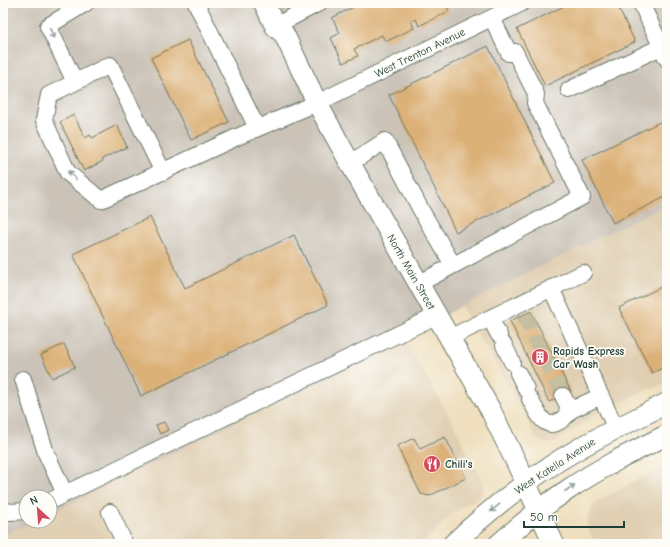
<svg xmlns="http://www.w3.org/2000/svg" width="670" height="547" viewBox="0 0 670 547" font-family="'Comic Neue',sans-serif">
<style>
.built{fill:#e0cfb2}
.industrial{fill:#cbc3b8}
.building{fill:#dcb178}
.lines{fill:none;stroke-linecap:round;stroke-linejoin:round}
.minor-tunnel{stroke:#c5bfa2;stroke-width:16;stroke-dasharray:16 8;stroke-linecap:butt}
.minor-casing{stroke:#687664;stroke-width:18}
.major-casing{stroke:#687664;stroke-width:22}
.minor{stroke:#fff;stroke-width:16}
.major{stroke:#fff;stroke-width:20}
.oneway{stroke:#8f9e9a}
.labels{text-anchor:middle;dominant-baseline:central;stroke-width:3.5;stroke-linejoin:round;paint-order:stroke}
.street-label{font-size:11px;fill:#1f3d34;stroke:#fdfcf7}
.poi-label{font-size:11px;font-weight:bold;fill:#1f3d34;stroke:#fdfcf7;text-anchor:start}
</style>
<rect width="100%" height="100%" fill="#fdfcf7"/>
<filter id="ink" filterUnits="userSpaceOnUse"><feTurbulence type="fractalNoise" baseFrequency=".025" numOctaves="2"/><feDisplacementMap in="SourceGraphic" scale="8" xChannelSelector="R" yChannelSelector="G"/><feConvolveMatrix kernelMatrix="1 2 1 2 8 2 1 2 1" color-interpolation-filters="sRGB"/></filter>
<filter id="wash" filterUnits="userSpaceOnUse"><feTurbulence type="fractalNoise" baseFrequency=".012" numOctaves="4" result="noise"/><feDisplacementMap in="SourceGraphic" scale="16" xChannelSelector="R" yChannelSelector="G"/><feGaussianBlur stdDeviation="0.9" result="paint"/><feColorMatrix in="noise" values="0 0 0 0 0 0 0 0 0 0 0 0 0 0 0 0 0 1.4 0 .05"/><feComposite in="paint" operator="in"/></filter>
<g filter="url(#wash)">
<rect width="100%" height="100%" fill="#efdfbe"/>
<path class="built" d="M667,204V382L651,389L650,388L595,415L555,442L547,444L540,441L535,436L518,402L461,306Z
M405,340L454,425L482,481L484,489L481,496L455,511L422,544H3V536L34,521H50V513Z
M667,465V544H595L586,525L592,505L632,482Z"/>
<path class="industrial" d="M3,3H667V204L461,306L405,340L50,513V497H26V521H34L3,536Z"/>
<g id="blocks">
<path class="building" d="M361,3H450L446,5L449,11L419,26L416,19L411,21L414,28L385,42L382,35L354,49L358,56L343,63L331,38L340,33L332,18Z
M570,3H616L635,42L545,86L517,29Z
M188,40L229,122L191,140L151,58Z
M488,46L555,183L456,232L389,95Z
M74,115L85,138L90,135L92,138L117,125L127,147L102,159L103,161L84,171L60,122Z
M662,121L664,126L667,125V196L613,223L582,160Z
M150,217L185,288L294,235L328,305L141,396L73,254Z
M667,284V366L652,373L619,308Z
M531,311L571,392L549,402L510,321Z
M64,344L75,367L52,378L41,355Z
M164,422L168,430L160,434L156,425Z
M445,437L466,478L429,496L421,494L397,446L414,438L420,449Z"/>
</g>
</g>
<g filter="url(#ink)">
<use href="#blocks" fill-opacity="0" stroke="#687664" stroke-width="1"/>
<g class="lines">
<path class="minor-tunnel" d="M524,315L563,396"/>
<g class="minor-casing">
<path id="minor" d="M196,3L257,128
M641,3L667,59
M275,26L319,3
M75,82L48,26L86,3
M569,90L661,47
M350,163L385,141L421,210L453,265
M163,172L110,65L49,95L44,120L68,173L101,200L237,137L317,103L522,3
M418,284L582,197L535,103L536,94L515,52L509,53L492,18
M551,288L616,429
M490,318L499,335
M449,338L583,273
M504,345L512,362
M518,373L526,389
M23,379L46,453L65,494
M530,399C539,416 547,436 567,415L568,406L563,396
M567,412L601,396
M50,501L436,316
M3,510L10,512L26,511
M110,512L125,544"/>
</g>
<g class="major-casing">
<path id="major" d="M264,3L275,26L284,34L317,103L350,163L490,409L517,464L554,544
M453,544C491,508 534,474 580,448C608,432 638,418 667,403
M499,544C520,525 542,507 566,491C598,469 632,452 667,435"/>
</g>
<use href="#minor" class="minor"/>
<use href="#major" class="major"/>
</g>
<defs><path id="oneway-shaft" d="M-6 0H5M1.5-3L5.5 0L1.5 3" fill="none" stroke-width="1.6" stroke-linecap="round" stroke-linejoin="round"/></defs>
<g class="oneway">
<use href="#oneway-shaft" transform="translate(52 33) rotate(64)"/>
<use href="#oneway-shaft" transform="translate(72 175) rotate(-134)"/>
<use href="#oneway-shaft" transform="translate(570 488) rotate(-33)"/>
<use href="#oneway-shaft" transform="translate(495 508) rotate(141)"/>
</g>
</g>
<defs>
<g id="building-disc" transform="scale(0.9)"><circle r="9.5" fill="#d1495b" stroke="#fdfcf7"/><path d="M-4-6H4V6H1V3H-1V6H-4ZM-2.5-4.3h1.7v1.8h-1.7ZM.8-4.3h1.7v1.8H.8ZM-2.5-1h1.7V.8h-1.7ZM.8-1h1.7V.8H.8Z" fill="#fff"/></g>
<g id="restaurant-disc" transform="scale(0.9)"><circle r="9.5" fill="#d1495b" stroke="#fdfcf7"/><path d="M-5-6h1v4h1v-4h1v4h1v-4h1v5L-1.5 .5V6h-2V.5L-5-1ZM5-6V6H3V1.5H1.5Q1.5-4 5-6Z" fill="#fff"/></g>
</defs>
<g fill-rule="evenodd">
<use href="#building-disc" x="540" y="357"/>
<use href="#restaurant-disc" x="432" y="464"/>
</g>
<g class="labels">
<g class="street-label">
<text transform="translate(420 53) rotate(-26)">West Trenton Avenue</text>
<text transform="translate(411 272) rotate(60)">North Main Street</text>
<text transform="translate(555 466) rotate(-33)">West Katella Avenue</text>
</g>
<g class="poi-label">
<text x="553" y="351">Rapids Express<tspan x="553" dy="13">Car Wash</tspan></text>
<text x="445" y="464">Chili's</text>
</g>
</g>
<rect width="670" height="547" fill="none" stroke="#fdfcf7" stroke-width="16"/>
<g transform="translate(38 509) rotate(334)"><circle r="19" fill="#fdfcf7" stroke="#a4b0a9"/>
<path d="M0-3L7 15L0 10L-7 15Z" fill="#d1495b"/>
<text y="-6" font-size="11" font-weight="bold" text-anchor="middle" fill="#1f3d34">N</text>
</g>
<path d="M524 521v6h100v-6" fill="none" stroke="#1f3d34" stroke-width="2"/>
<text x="530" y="521" font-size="12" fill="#1f3d34" stroke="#fdfcf7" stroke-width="3" paint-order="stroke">50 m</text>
</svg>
